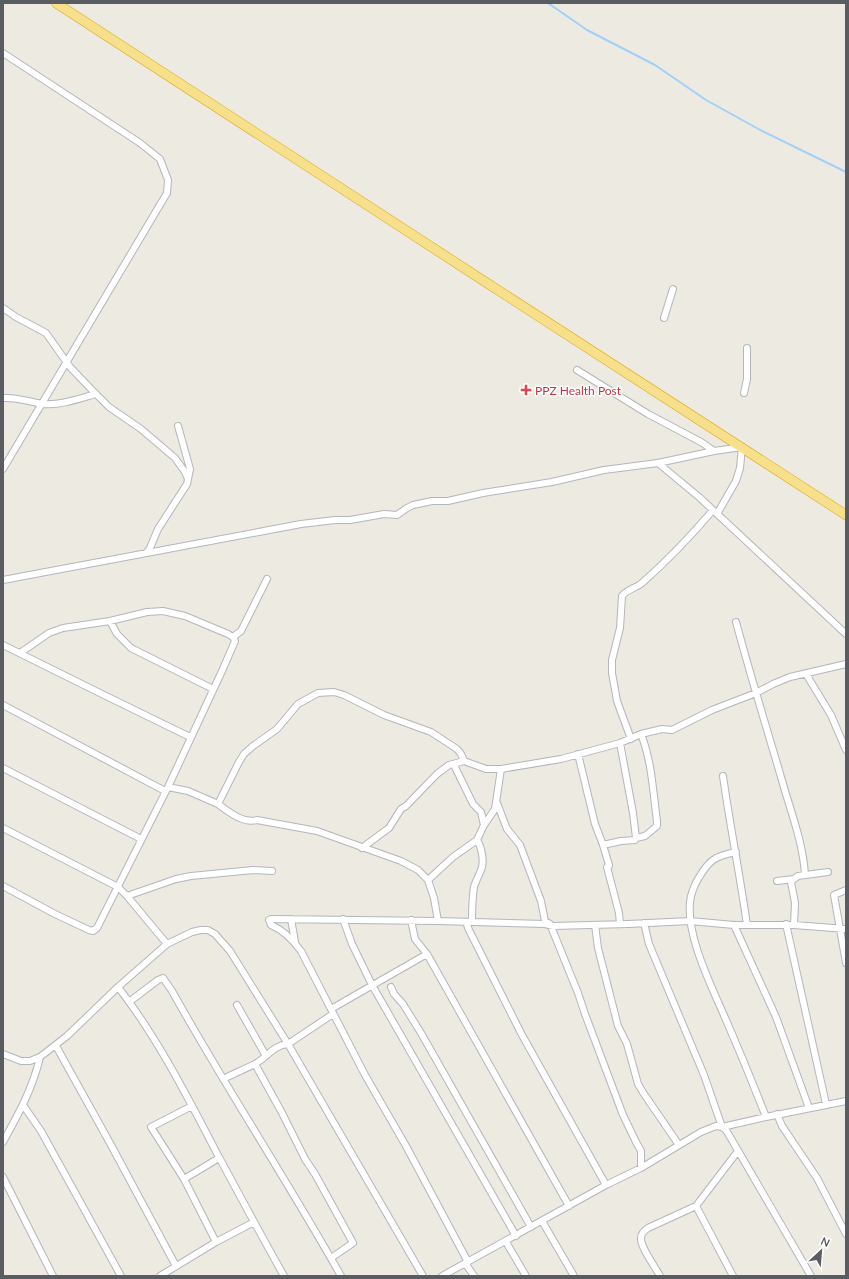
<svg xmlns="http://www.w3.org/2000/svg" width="849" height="1279" viewBox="0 0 849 1279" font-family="Lato,sans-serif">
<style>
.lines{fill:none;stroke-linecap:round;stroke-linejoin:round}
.stream{stroke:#a2d0fa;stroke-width:2}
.minor-casing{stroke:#b3b6bb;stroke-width:8}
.highway-casing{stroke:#e1a60c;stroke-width:10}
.minor{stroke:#fff;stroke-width:6}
.highway{stroke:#f7e08c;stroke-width:9}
.health-dot{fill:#e0444e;stroke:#fff;stroke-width:1.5}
.labels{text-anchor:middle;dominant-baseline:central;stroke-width:3;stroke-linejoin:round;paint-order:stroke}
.health-label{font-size:12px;fill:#be3a42;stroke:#fff;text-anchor:start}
</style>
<rect width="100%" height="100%" fill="#eceae1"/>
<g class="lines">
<path class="stream" d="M548,3L587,30L655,65L706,100L762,131L846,172"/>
<g class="minor-casing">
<path id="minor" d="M3,53L140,143L160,159L168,180L167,193L3,469
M3,308L16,317L46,333L70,367L92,390L109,407L141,429L175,458L185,472L188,479
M664,318L673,289
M577,370L648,414L701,442L714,451
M744,393L747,379V348
M3,398C18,397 29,402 43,404C59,406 81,398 96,394
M658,463L699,497L846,634
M146,553L150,548L158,529L187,484L190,469L178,426
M3,580L301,524L335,520H350L384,514L397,515L407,508L413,505L432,501H448L483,493L552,482L604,470L658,463L714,451L742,447L740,468L736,481L717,514
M110,621L117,634L131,648L213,689
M736,622C750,674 766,726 781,777C790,810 803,841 805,875
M233,637L241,631L267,579
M3,645L106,696L190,737
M806,674L831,715L846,750
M3,705L165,791
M631,739L617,701L612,673V660L620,628L622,596C626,590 636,588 642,583C667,561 691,536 713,510
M620,743L633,813L636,838
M578,754L595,824L603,845L609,865V866L607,867L619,913L620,924
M454,765L473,804L481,812L484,825
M3,768L141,839
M723,776C730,826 740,875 747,925
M168,787L188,791L218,804
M497,803L507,829L520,845L541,901L545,921L550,924L578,993L585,1014L623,1115L636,1142L641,1151V1168
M3,828L118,887L127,896L167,944
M603,845L621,841L635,840L636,838L645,836L657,826V821C653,792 652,762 641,734
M362,848L389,828L401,809L406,806L437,774L449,765L464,761
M736,852C715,856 709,860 698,879C695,884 693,889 691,896C683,931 712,987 726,1020C740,1052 753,1084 766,1117
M428,880L453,857L477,840L484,825L495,809L501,769
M777,881L794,879
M3,886L55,914L89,930L93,931L97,928L168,787L222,671L235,641L233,637L228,634L185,616L163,611L147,612L110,621L63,628L49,633L20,653
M846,890L834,895L846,963
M127,896L176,879L191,876L253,870L272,871
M291,919L295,942
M343,919L352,944L372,985L516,1236
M411,920L415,939L427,954L569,1206
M438,921L434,898L428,880L418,870L401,861L317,831L257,820C243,824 229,812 218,804L239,762L244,754L253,746L277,729L298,704L318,693L334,692L344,695L384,715L431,732L457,749L461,754L464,761L486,769H501L561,759L620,743L641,734L662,729L672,730L712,710L756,693L773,684L790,677L846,664
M466,922L469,930L522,1035L606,1185
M472,922C472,910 472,899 474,887C476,880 480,874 482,867C484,859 481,846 477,840
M644,923L649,944L704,1075L722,1127L766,1117L846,1101
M786,924L826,1104
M595,925L598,948L618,1026L627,1044L638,1084L644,1094L679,1145
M734,925L776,1017L809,1108
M794,925L795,903L791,882L794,879L798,876L828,872
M118,987C158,1038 190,1102 220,1159C241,1198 262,1237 284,1276
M391,987L394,994L403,1004L421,1033L531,1227
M129,1002L158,980L163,978L172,991C226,1088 287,1180 341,1276
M237,1005L266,1056
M331,1009L427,954
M56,1046L111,1145L176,1266
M3,1054L21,1061H30L40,1057L67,1036L118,987L167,944L192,932L201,930H208L215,934L230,951L288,1044L423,1276
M255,1064L281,1111L305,1159L315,1174L353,1243L331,1258
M223,1079C233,1074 245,1069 255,1064C267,1057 274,1045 288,1044L333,1014
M23,1105L41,1131L121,1276
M192,1106L151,1127L184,1179L216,1242
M777,1114L782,1126L817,1178L846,1234
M3,1142C18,1115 33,1088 40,1057
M3,1177L53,1276
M184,1179L219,1158
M542,1221L574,1276
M506,1242L526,1276
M468,1262L406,1146L365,1075L301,951C293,940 283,930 271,925L269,920L271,919L438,921L545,924L553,926L628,924L690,921L734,925H794L846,929
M465,1263L474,1276
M160,1276L216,1242L254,1222
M442,1276L606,1185L641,1168L701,1132L716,1126L722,1127L726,1130L811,1276
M660,1276C656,1268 640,1247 641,1238C641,1234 645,1230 648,1228L696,1206
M733,1276L696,1206L738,1151"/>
</g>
<g class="highway-casing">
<path id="highway" d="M56,3L487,283L846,515"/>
</g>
<use href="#minor" class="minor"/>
<use href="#highway" class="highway"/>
</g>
<path class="health-dot" d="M524 384h4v4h4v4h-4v4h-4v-4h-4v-4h4z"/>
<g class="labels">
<g class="health-label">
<text x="535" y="390">PPZ Health Post</text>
</g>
</g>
<rect width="849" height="1279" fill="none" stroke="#595c61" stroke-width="8"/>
<g transform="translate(821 1251) rotate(26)" stroke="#ffffff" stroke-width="3" paint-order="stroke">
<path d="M0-3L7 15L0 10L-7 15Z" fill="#595c61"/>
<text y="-6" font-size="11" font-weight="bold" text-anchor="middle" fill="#595c61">N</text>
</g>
</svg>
